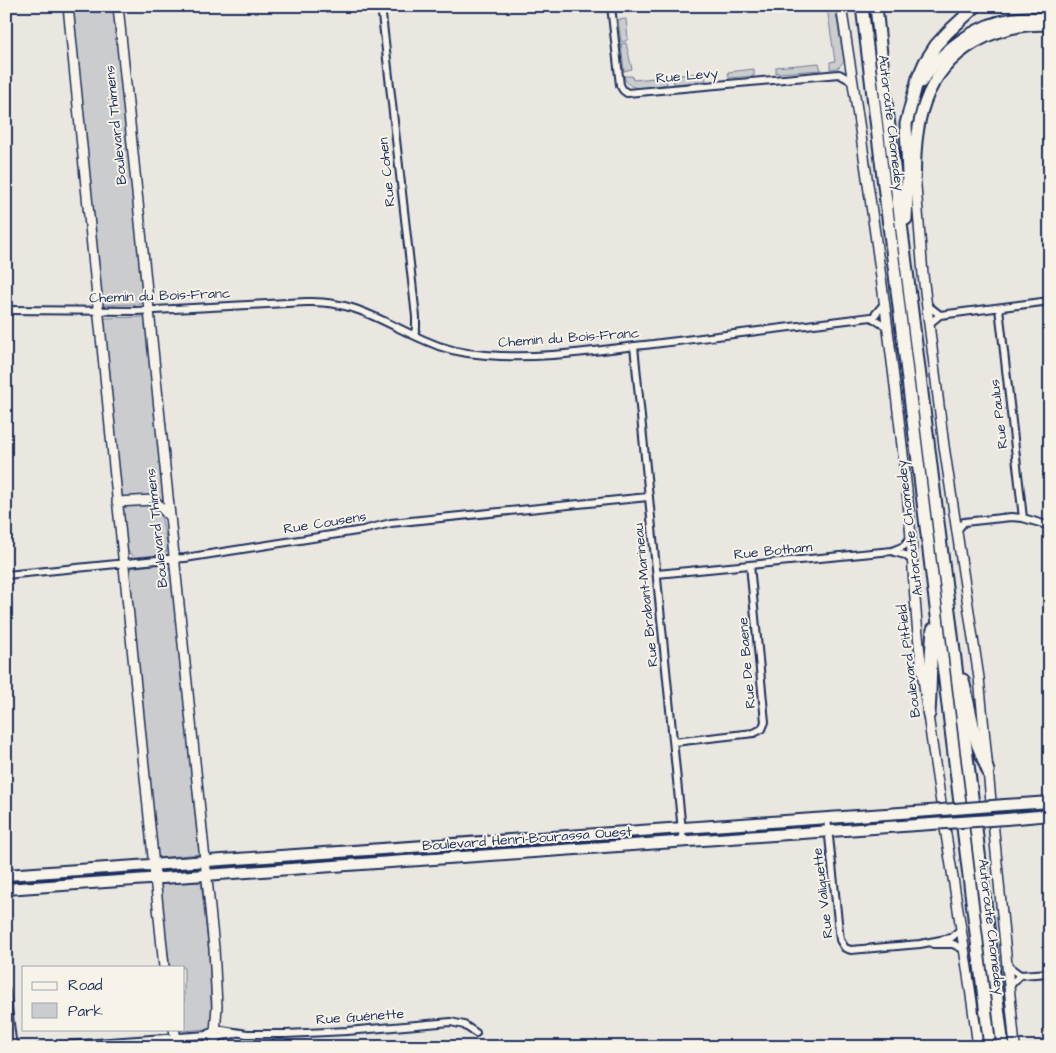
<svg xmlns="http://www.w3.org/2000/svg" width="1056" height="1053" viewBox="0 0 1056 1053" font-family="'Architects Daughter',sans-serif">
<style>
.green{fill:#cbcccd;stroke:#737e96}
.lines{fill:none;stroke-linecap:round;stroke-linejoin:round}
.street-casing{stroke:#1b2f5e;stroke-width:10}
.secondary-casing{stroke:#1b2f5e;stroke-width:12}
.primary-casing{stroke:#1b2f5e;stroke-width:14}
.highway-casing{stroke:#1b2f5e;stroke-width:15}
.street{stroke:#f7f3e8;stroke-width:6}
.secondary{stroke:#f7f3e8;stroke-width:9}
.primary{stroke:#f7f3e8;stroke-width:10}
.highway{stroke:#f7f3e8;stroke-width:11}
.primary-bridge-casing{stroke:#1b2f5e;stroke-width:14;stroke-linecap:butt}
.primary-bridge{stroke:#f7f3e8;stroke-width:10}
.labels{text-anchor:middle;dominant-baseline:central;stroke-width:4;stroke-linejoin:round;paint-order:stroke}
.street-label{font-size:14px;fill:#1b2f5e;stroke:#f7f3e8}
</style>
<rect width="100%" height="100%" fill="#eae7e0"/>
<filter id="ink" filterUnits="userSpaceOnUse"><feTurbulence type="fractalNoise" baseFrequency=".02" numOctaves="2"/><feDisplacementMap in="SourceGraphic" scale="10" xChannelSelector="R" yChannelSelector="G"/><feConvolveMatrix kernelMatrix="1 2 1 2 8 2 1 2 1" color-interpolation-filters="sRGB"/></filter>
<g filter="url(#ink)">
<path class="green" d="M71,6H114L143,301L142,304L106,305L102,303Z
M827,8H835L844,61L838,68L830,69V62L835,61Z
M626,19L628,39L626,41L621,42L618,20Z
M626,43L632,69L624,71L621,44Z
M819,63L821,70L776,73V67Z
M754,69V76L729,78L728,72Z
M705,72L706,81L674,84L673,76Z
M624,76H632L633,80L666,77L667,84C654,86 628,95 624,76Z
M145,317L164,504L157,506C163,517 164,534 168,546L166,552L160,555L135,557L127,551L104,318Z
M164,564L169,567L171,571L199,854L157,858L129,575L132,568L135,567Z
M201,882L209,954L212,1023L211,1028L208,1029L182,1031L179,1029H184V967H170L159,884Z
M204,1040L208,1041L209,1047H183L184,1041Z"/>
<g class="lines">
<g class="street-casing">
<path id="street" d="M381,6L416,317V328L414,335
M611,6L620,85L623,90L627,93L839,74L852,81
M926,304L940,315
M999,308L1023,518
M6,310L136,311L306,302C354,300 382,322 424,340C443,349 465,354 486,355C541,360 598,350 653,344C726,335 799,326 871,317L887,327
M873,317L884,304
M929,324L940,315L1050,301
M634,346L683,841
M956,532L964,522L1011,517L1023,518L1050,526
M894,552L905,555L913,561
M657,574L892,551L904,546L911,537
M6,575L167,559L185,558L363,530L391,523L648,497
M674,742L754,733L762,729L765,722L750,565
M827,818L840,940L845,948L851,950L920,944L951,938L961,929
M933,944H953L965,950
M1008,966L1020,975L1050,973
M1010,986L1020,975
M6,991L12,1040L17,1047
M207,1035L216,1029L247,1034H286L347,1031L451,1022L464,1025L476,1033
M40,1047L207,1035L215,1037L235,1034"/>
</g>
<g class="secondary-casing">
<path id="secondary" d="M68,6L164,967
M118,6L214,948L217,1006L214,1047
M841,6C866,164 889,323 906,482C913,541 913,601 921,661C936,790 962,918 978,1047
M915,173L923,275L944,446L979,678L1015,1047
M117,502L153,500L157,503L169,516
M174,1029L178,1047"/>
</g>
<g class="primary-casing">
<path id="primary" d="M915,173C915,149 917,124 925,102C944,50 996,22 1050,25
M1005,805L1050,802
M1006,819L1050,815
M6,875L929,811
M6,889L931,824"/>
</g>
<g class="highway-casing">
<path id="highway" d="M862,6L990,1047
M876,6L886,102L1003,1047
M921,82C950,39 997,10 1050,20
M906,219L908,175L906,124L918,78L925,62L936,45L948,32L976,6
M963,680L977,743L988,771
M929,714C931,685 930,658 933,629"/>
</g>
<use href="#street" class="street"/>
<use href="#secondary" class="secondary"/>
<use href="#primary" class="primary"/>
<use href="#highway" class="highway"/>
<g class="primary-bridge-casing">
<path id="primary-bridge" d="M929,811L1005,805
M931,824L1006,819"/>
</g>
<use href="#primary-bridge" class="primary-bridge"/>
</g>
</g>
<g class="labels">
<g class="street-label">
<text transform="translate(687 76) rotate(-5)">Rue Levy</text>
<text transform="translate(891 123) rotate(83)">Autoroute Chomedey</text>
<text transform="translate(116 125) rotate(-96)">Boulevard Thimens</text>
<text transform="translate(387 172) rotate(-96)">Rue Cohen</text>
<text transform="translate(160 296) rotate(-2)">Chemin du Bois-Franc</text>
<text transform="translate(569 338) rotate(-4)">Chemin du Bois-Franc</text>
<text transform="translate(999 414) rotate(-97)">Rue Paulus</text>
<text transform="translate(325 523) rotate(-9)">Rue Cousens</text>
<text transform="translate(157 528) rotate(-96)">Boulevard Thimens</text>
<text transform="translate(910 528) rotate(-97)">Autoroute Chomedey</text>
<text transform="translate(773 551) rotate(-6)">Rue Botham</text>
<text transform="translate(646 595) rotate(-96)">Rue Brabant-Marineau</text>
<text transform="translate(909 661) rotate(-97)">Boulevard Pitfield</text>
<text transform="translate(747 663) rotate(-95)">Rue De Baene</text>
<text transform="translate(527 839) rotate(-4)">Boulevard Henri-Bourassa Ouest</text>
<text transform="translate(823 893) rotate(-97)">Rue Valiquette</text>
<text transform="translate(991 927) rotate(83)">Autoroute Chomedey</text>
<text transform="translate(360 1017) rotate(-4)">Rue Guénette</text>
</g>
</g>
<rect width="1056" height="1053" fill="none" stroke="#f7f3e8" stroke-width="25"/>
<rect x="12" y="12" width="1031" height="1028" fill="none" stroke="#1b2f5e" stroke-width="2" filter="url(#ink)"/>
<rect x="22" y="966" width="162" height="65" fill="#f7f3e8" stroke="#9fa5b1"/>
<rect x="32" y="982" width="25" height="8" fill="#f7f3e8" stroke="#9fa5b1"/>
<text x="68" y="990" font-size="15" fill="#1b2f5e">Road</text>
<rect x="32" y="1003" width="25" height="15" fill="#cbcccd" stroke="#9fa5b1"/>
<text x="68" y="1016" font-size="15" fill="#1b2f5e">Park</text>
</svg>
